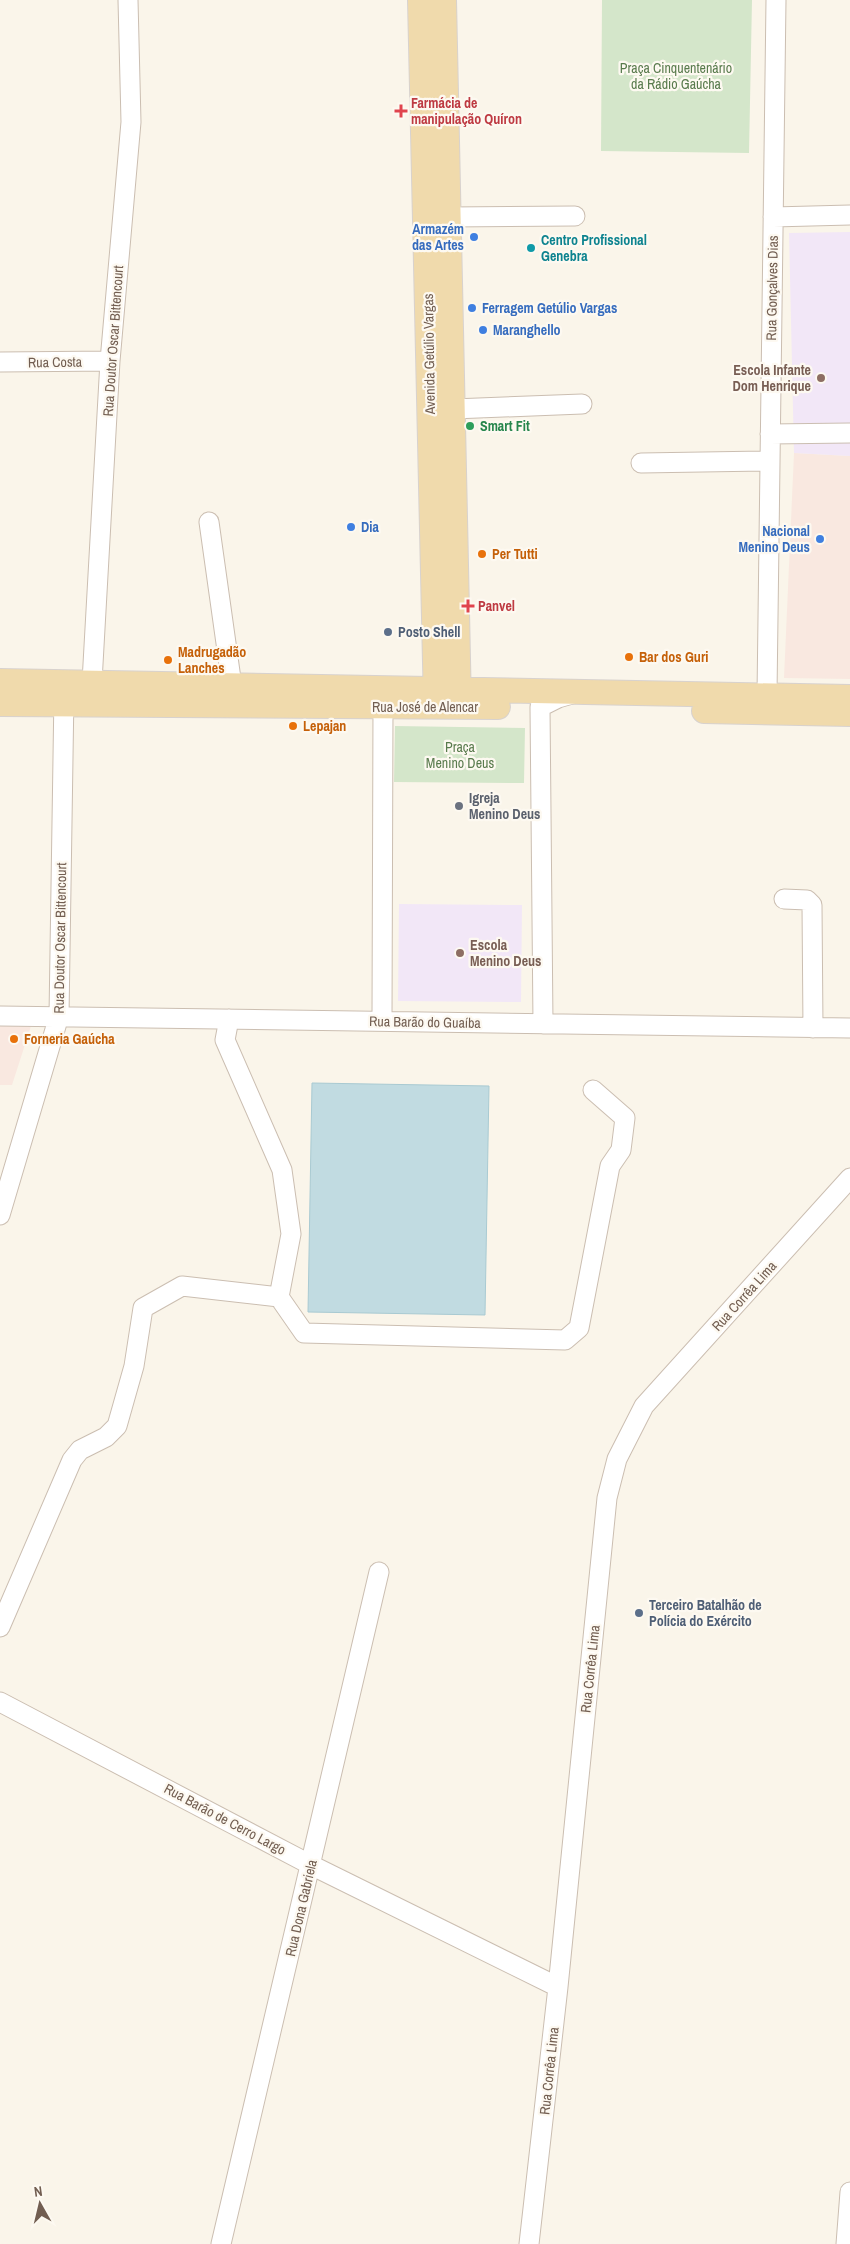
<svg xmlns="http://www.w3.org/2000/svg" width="850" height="2244" viewBox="0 0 850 2244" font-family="'Archivo Narrow',sans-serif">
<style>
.commercial{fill:#f9e8e0}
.education{fill:#f2e7f7}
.green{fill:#d4e6ca}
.water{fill:#c1dbe1;stroke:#a9cad2}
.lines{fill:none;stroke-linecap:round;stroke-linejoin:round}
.minor-casing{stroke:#cbbeb1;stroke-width:21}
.major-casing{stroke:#d8d2ce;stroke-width:26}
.minor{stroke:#fff;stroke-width:19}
.major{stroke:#f0daac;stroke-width:24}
.health-dot{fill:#e0444e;stroke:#fdf9f1;stroke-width:2}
.shop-dot{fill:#3f7fe0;stroke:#fdf9f1;stroke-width:2}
.culture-dot{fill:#0f9aa8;stroke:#fdf9f1;stroke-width:2}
.education-dot{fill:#8d6e63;stroke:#fdf9f1;stroke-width:2}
.leisure-dot{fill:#2e9e5b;stroke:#fdf9f1;stroke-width:2}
.food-dot{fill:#e8710a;stroke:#fdf9f1;stroke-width:2}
.service-dot{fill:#5c6f8a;stroke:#fdf9f1;stroke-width:2}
.worship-dot{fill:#6b7280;stroke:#fdf9f1;stroke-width:2}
.labels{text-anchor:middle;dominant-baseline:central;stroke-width:4.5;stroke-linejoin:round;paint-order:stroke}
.park-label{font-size:14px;fill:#597b4d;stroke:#fdf9f1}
.health-label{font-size:14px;font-weight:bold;fill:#be3a42;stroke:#fdf9f1;text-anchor:start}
.shop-label{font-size:14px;font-weight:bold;fill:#366cbe;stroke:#fdf9f1;text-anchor:start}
.culture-label{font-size:14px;font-weight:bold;fill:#0d838f;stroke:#fdf9f1;text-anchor:start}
.street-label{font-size:14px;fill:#725e51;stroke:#fdf9f1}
.education-label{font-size:14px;font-weight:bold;fill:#785e54;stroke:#fdf9f1;text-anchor:end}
.leisure-label{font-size:14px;font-weight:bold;fill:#27864d;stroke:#fdf9f1;text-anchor:start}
.food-label{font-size:14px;font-weight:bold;fill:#c56008;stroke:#fdf9f1;text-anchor:start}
.service-label{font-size:14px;font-weight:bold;fill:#4e5e75;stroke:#fdf9f1;text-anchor:start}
.worship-label{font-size:14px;font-weight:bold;fill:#5b616d;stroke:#fdf9f1;text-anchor:start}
</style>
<rect width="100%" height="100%" fill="#faf5ea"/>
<path class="commercial" d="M794,453L850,456V679L784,678Z
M0,1023H32L12,1085H0Z"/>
<path class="education" d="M850,232V456L794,453L789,233Z
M399,904L522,905L521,1002L398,1001Z"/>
<path class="green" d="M602,0H752L749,153L601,151Z
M395,726L525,728L524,783L394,782Z"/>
<path class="water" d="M312,1083L489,1086L485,1315L308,1312Z"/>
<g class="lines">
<g class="minor-casing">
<path id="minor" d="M449,217L575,216
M773,217L850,215
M0,362L110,361
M453,409L582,404
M770,434L850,433
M641,463L770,461
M209,522L232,686
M92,682L110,361L131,122L128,0
M767,695L776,0
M784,899L807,900L812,905L813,1028
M0,1016L850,1028
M382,1021L383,707
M543,1024L540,707L558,698L572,694
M0,1215L59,1016L64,693
M279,1297L304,1333L565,1340L579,1328L610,1166L621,1150L625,1118L593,1090
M0,1627L72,1460L80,1450L106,1437L117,1426L134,1366L143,1308L182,1286L279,1297L291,1234L282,1170L225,1040L229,1019
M0,1702L311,1865L558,1987
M221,2244L379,1572
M529,2244L558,1987L607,1498L617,1459L644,1406L850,1178
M846,2244L850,2192"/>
</g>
<g class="major-casing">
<path id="major" d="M420,0L436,706
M444,0L459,706
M0,681L850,697
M0,704L498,707
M704,711L850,714"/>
</g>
<use href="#minor" class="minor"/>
<use href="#major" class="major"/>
</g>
<g class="health-dot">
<path d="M398.5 103.5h5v5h5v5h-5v5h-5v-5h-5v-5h5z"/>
<path d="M465.5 598.5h5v5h5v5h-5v5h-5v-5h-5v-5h5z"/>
</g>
<g class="shop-dot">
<circle cx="474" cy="237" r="5"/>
<circle cx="472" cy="308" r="5"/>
<circle cx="483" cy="330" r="5"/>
<circle cx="351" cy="527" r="5"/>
<circle cx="820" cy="539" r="5"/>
</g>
<circle class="culture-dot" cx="531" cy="248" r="5"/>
<g class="education-dot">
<circle cx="821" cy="378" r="5"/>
<circle cx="460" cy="953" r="5"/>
</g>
<circle class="leisure-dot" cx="470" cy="426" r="5"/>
<g class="food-dot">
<circle cx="482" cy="554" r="5"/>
<circle cx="629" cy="657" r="5"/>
<circle cx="168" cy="660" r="5"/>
<circle cx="293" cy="726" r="5"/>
<circle cx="14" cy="1039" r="5"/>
</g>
<g class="service-dot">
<circle cx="388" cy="632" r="5"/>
<circle cx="639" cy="1613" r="5"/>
</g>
<circle class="worship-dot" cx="459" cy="806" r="5"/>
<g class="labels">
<g class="park-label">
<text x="676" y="68">Praça Cinquentenário<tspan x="676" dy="16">da Rádio Gaúcha</tspan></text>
<text x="460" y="747">Praça<tspan x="460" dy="16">Menino Deus</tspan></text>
</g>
<g class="health-label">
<text x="411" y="103">Farmácia de<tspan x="411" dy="16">manipulação Quíron</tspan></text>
<text x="478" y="606">Panvel</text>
</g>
<g class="shop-label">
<text x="464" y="229" text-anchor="end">Armazém<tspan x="464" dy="16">das Artes</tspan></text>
<text x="482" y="308">Ferragem Getúlio Vargas</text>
<text x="493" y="330">Maranghello</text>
<text x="361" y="527">Dia</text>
<text x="810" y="531" text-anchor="end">Nacional<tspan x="810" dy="16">Menino Deus</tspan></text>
</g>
<g class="culture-label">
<text x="541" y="240">Centro Profissional<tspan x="541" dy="16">Genebra</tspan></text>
</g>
<g class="street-label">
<text transform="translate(772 288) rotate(-89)">Rua Gonçalves Dias</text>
<text transform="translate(113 341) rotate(-86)">Rua Doutor Oscar Bittencourt</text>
<text transform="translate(429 354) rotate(-91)">Avenida Getúlio Vargas</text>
<text transform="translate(55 362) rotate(-1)">Rua Costa</text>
<text x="425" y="707">Rua José de Alencar</text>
<text transform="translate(60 938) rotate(-89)">Rua Doutor Oscar Bittencourt</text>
<text transform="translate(425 1022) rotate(1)">Rua Barão do Guaíba</text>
<text transform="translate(744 1296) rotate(-48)">Rua Corrêa Lima</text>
<text transform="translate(590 1669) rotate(-84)">Rua Corrêa Lima</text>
<text transform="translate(225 1819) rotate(28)">Rua Barão de Cerro Largo</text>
<text transform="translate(301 1908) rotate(-77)">Rua Dona Gabriela</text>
<text transform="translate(549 2071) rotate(-84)">Rua Corrêa Lima</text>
</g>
<g class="education-label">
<text x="811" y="370">Escola Infante<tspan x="811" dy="16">Dom Henrique</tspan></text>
<text x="470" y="945" text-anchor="start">Escola<tspan x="470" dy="16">Menino Deus</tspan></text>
</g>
<g class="leisure-label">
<text x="480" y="426">Smart Fit</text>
</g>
<g class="food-label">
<text x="492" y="554">Per Tutti</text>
<text x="178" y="652">Madrugadão<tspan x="178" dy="16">Lanches</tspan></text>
<text x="639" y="657">Bar dos Guri</text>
<text x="303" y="726">Lepajan</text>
<text x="24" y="1039">Forneria Gaúcha</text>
</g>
<g class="service-label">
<text x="398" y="632">Posto Shell</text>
<text x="649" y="1605">Terceiro Batalhão de<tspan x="649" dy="16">Polícia do Exército</tspan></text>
</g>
<g class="worship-label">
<text x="469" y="798">Igreja<tspan x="469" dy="16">Menino Deus</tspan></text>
</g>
</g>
<g transform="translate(40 2204) rotate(352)" stroke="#fdf9f1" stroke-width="4" paint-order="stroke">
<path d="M0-4L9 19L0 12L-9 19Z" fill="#725e51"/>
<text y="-8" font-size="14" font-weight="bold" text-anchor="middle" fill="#725e51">N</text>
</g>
</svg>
